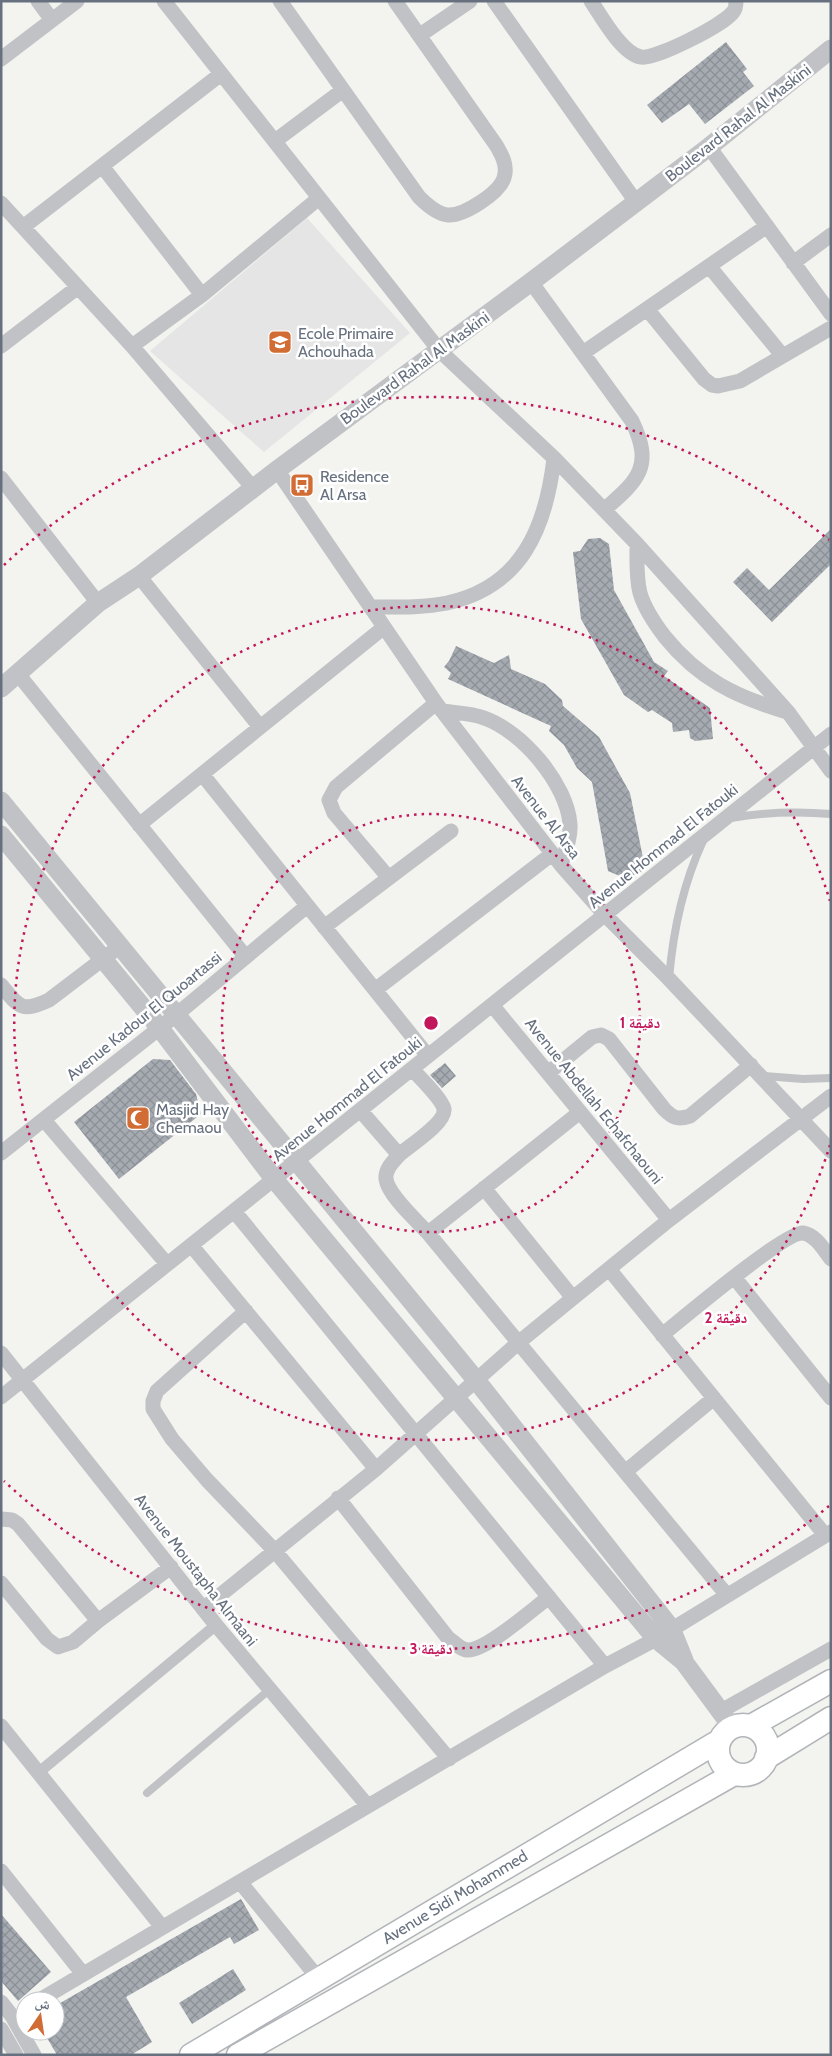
<svg xmlns="http://www.w3.org/2000/svg" width="832" height="2056" viewBox="0 0 832 2056" font-family="Cabin,'Noto Naskh Arabic',sans-serif">
<style>
.built{fill:#e4e5e4}
.building{fill:url(#building-cross-hatch)}
.lines{fill:none;stroke-linecap:round;stroke-linejoin:round}
.primary-casing{stroke:#b1b4b8;stroke-width:25}
.service{stroke:#c0c2c5;stroke-width:8}
.pedestrian{stroke:#c0c2c5;stroke-width:11}
.minor{stroke:#c0c2c5;stroke-width:15}
.tertiary{stroke:#c0c2c5;stroke-width:19}
.primary{stroke:#fff;stroke-width:22}
.ring{fill:none;stroke:#c2185b;stroke-width:2.5;stroke-dasharray:2.5 5}
.labels{text-anchor:middle;dominant-baseline:central;stroke-width:5;stroke-linejoin:round;paint-order:stroke}
.street-label{font-size:16px;fill:#66707e;stroke:#fff}
.poi-label{font-size:16px;fill:#66707e;stroke:#fff;text-anchor:start}
.centre{fill:#c2185b;stroke:#fff;stroke-width:2.5}
.ring-label{font-size:15px;text-anchor:middle;font-weight:bold;fill:#c2185b;stroke:#fff;stroke-width:5;stroke-linejoin:round;paint-order:stroke}
</style>
<defs>
<pattern id="building-cross-hatch" width="8" height="8" patternUnits="userSpaceOnUse" patternTransform="scale(1.25)"><rect width="8" height="8" fill="#a6abb2"/><path d="M0 0l8 8M0 8l8-8" fill="none" stroke="#8b9096"/></pattern>
</defs>
<rect width="100%" height="100%" fill="#f3f4f0"/>
<path class="built" d="M307,218L410,333L264,452L150,351Z"/>
<path class="building" d="M726,42L747,69L743,72L754,86L705,124L689,104L662,123L647,105Z
M831,529V564L772,622L733,582L747,568L769,590Z
M600,538L609,544L614,590L654,662L668,671L664,676L710,708L713,739L695,741L690,738L689,730L673,732L672,723L652,710L648,712L624,695L581,619L573,552L580,551L588,539Z
M456,646L494,663L509,655L511,669L545,684L562,700L563,706L599,737L630,793L645,868L639,874L622,877L608,871L592,782L577,768L564,745L549,731L551,726L448,679L451,673L444,667L449,661Z
M153,1059L170,1060L196,1094L201,1114L119,1179L74,1122Z
M445,1063L456,1076L442,1088L430,1075Z
M241,1899L259,1930L234,1944L230,1937L126,1997L152,2042L131,2055H57L43,2031H55V2006Z
M1,1914L51,1972L18,2001L1,1981Z
M233,1969L246,1990L192,2024L179,2003Z"/>
<g class="lines">
<g class="primary-casing">
<path id="primary" d="M718 1750a25 25 0 1 1 50 0a25 25 0 1 1-50 0Z
M751,1726L831,1681
M766,1758L831,1718
M191,2055L719,1741
M238,2055L734,1774"/>
</g>
<path class="service" d="M731,818C765,812 796,811 831,814
M669,979C673,931 683,884 703,841
M764,1076L803,1079L831,1078
M147,1793L269,1690"/>
<path class="pedestrian" d="M38,1773L216,1625"/>
<path class="minor" d="M38,1L52,20
M164,1L439,350L554,458L637,544L788,712L831,771
M280,1L419,197C426,204 437,214 448,215C464,216 499,193 504,178C508,166 502,155 496,145L395,1
M494,1L636,202
M591,1C601,16 622,54 641,57C655,60 725,24 733,12C736,9 736,5 736,1
M420,35L470,1
M1,59L77,1
M275,141L343,90
M709,147L831,314
M102,166L202,295
M1,203L132,346L253,488
M23,227L221,74
M793,263L831,235
M709,266L782,355
M531,282L632,421C654,467 638,480 604,510
M647,309L704,379L712,385L718,386L740,381L831,328
M1,346L78,287
M132,346L202,295L319,198
M583,353L767,226
M277,470L436,703L561,865L605,915L669,979L831,1151
M1,478L98,603
M637,544C637,561 636,577 640,593C645,610 655,624 665,637C699,679 736,697 787,712
M139,576L260,727
M370,607C395,607 422,608 447,603C522,587 546,527 554,458
M18,674L245,956
M442,711C456,713 471,713 484,718C522,731 567,784 570,824C571,838 565,852 561,865
M202,774L428,1056
M139,825L383,628
M389,878L334,813L329,800L336,787L436,703
M324,927L451,831
M1,985C19,1007 21,1013 49,1000L120,946
M375,990L552,854
M492,1005L669,1220
M548,1073L592,1037L601,1035L609,1039L664,1109C673,1118 677,1120 690,1116L751,1065
M360,1110L399,1155C393,1162 385,1169 386,1179C388,1195 417,1221 428,1233L726,1594
M44,1120L167,1264
M1,1153L176,1015L307,906
M399,1155C409,1146 446,1123 444,1109C442,1099 420,1078 412,1069
M484,1188L573,1298
M234,1211L605,1666
M428,1233L580,1112
M191,1245L376,1469
M609,1269L825,1535
M734,1277L831,1398
M246,1311L157,1391L153,1401V1409L172,1439L207,1480L274,1550L449,1759
M662,1335C682,1319 786,1231 803,1233C816,1235 824,1250 831,1259
M1,1353L216,1625L367,1805
M1,1397L831,734
M625,1472L714,1398
M338,1498L448,1638C454,1642 461,1650 468,1650C487,1650 533,1609 549,1597
M1,1519L12,1520L18,1524L98,1621
M1,1583L47,1639L58,1647L73,1642L98,1621L171,1567
M203,1609L376,1469L518,1343L573,1298L669,1220L831,1096
M721,1711L831,1649
M1,1726L162,1927
M1,1871L83,1974
M240,1882L318,1978
M38,2001L605,1666L656,1639L831,1532
M1,2002L12,2016L34,2055
M1,2029L16,2055"/>
<path class="tertiary" d="M1,688L98,603L139,576L277,470L531,282L709,147L831,49
M1,801L476,1380L671,1628L684,1660
M1,835L159,1027L274,1179L656,1639L684,1662L732,1727"/>
<use href="#primary" class="primary"/>
</g>
<g class="ring">
<circle cx="431" cy="1023" r="209"/>
<path d="M830 1145A417 417 0 1 1 830 901"/>
<path d="M829 1506A626 626 0 0 1 4 1481M4 565A626 626 0 0 1 829 540"/>
</g>
<defs>
<g id="school-square" transform="scale(1.25)"><rect x="-9" y="-9" width="18" height="18" rx="4" fill="#d06c34" stroke="#fff"/><path d="M0-5L7-2L0 1L-7-2ZM-4 1L0 2.5L4 1V4Q0 6-4 4Z" fill="#fff"/></g>
<g id="bus-square" transform="scale(1.25)"><rect x="-9" y="-9" width="18" height="18" rx="4" fill="#d06c34" stroke="#fff"/><path d="M-5-6H5V4H4V6H2V4H-2V6H-4V4H-5ZM-3.5-4V0h7V-4ZM-3.5 1.2v1.5H-2V1.2ZM2 1.2v1.5H3.5V1.2Z" fill="#fff"/></g>
<g id="mosque-square" transform="scale(1.25)"><rect x="-9" y="-9" width="18" height="18" rx="4" fill="#d06c34" stroke="#fff"/><path d="M3.5-4.9A6 6 0 1 0 3.5 4.9A5 5 0 1 1 3.5-4.9Z" fill="#fff"/></g>
</defs>
<g fill-rule="evenodd">
<use href="#school-square" x="280" y="342"/>
<use href="#bus-square" x="302" y="485"/>
<use href="#mosque-square" x="138" y="1118"/>
</g>
<g class="labels">
<g class="street-label">
<text transform="translate(738 123) rotate(-38)">Boulevard Rahal Al Maskini</text>
<text transform="translate(415 368) rotate(-36)">Boulevard Rahal Al Maskini</text>
<text transform="translate(546 817) rotate(52)">Avenue Al Arsa</text>
<text transform="translate(663 846) rotate(-39)">Avenue Hommad El Fatouki</text>
<text transform="translate(144 1016) rotate(-39)">Avenue Kadour El Quoartassi</text>
<text transform="translate(347 1099) rotate(-39)">Avenue Hommad El Fatouki</text>
<text transform="translate(594 1101) rotate(51)">Avenue Abdellah Echafchaouni</text>
<text transform="translate(196 1570) rotate(52)">Avenue Moustapha Almaani</text>
<text transform="translate(455 1897) rotate(-31)">Avenue Sidi Mohammed</text>
</g>
<g class="poi-label">
<text x="298" y="333">Ecole Primaire<tspan x="298" dy="18">Achouhada</tspan></text>
<text x="320" y="476">Residence<tspan x="320" dy="18">Al Arsa</tspan></text>
<text x="156" y="1109">Masjid Hay<tspan x="156" dy="18">Chemaou</tspan></text>
</g>
</g>
<circle cx="431" cy="1023" r="8" class="centre"/>
<g class="ring-label">
<text x="640" y="1028">1 دقيقة</text>
<text x="726" y="1323">2 دقيقة</text>
<text x="431" y="1654">3 دقيقة</text>
</g>
<rect width="832" height="2056" fill="none" stroke="#66707e" stroke-width="5"/>
<g transform="translate(40 2016) rotate(13)"><circle r="24" fill="#ffffff" stroke="#c2c6cb"/>
<path d="M0-4L9 19L0 12L-9 19Z" fill="#d06c34"/>
<text y="-8" font-size="14" font-weight="bold" text-anchor="middle" fill="#66707e">ش</text>
</g>
</svg>
